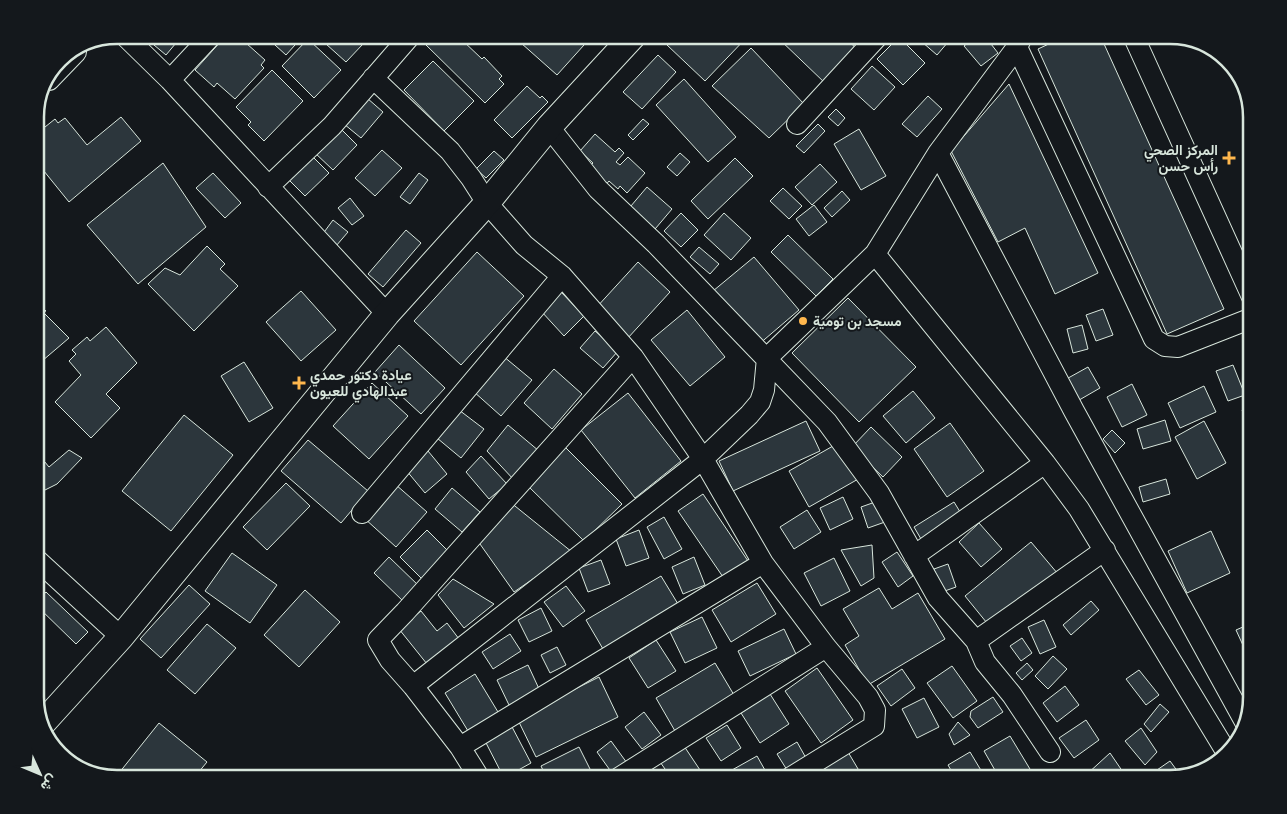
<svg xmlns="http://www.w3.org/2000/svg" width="1287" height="814" viewBox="0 0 1287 814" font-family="Merriweather,Vazirmatn,serif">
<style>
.building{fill:#2c363c;stroke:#d8e6dc}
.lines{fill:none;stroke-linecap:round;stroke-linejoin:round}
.minor-casing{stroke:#d8e6dc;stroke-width:22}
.tertiary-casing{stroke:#d8e6dc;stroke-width:27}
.minor{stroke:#14181c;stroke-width:20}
.tertiary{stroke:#14181c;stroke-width:25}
.poi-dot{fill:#ffb74d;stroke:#14181c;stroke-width:2}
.labels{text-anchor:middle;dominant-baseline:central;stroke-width:4;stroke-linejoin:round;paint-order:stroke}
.poi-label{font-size:14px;font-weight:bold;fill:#d8e6dc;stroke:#14181c;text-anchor:start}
.rim{fill:none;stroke:#d8e6dc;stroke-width:2.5}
</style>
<rect width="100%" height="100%" fill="#14181c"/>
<path class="building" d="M142,35H178L181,37L166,55Z
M234,35H237L265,60L261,65L264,68L235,99L217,83L214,87L195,70L222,40L226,43Z
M264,35H304L286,55Z
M334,35H353L363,44L346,62L326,44Z
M432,35H465L461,39L482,59L484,57L502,76L499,79L504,84L485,103L424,43Z
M512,35H593L557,75Z
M676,35H749L705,81L667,45Z
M778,35H842L858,50L826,84L777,37Z
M914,35H954L937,55Z
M978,35H984L998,53L981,66L964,46Z
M1068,35H1100L1224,309L1167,334L1038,49Z
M899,37L925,63L903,85L877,59Z
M308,39L341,70L314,98L282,66Z
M751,48L804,104L769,138L712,86Z
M658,55L676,72L642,109L623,92Z
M433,61L474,101L444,131L404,90Z
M872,66L895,87L874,110L851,89Z
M272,70L303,101L264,141L248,125L251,122L236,107Z
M684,79L736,137L708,162L656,105Z
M1009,84L1098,273L1055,294L1025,228L998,242L951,151Z
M527,86L540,98L542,96L548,102L512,138L494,120Z
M928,96L942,109L917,137L902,124Z
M367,98L383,112L361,138L344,124Z
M836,109L845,118L838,126L828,117Z
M121,117L141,141L69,202L35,160V135L55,119L58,123L65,118L87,145Z
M643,119L649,124L633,140L628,135Z
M818,124L825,131L804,153L796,146Z
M339,127L357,145L333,170L314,152Z
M859,129L886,176L861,190L834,144Z
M595,134L615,152L619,148L624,153L616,162L620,165L628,157L645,173L627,193L620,186L618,189L609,181L604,187L590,166L593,163L580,151Z
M382,150L402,168L375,196L355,178Z
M494,151L504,160L486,178L476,169Z
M309,153L329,173L305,196L285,176Z
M680,153L690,162L677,176L667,167Z
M735,158L753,176L708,219L691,201Z
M163,163L206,227L138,284L87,225Z
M820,164L837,182L812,205L795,187Z
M213,173L241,203L225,218L196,188Z
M419,173L428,180L410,204L400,197Z
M647,187L672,209L650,235L625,213Z
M783,188L802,206L789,219L770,201Z
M842,191L850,200L832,217L824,208Z
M350,198L364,216L352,225L338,208Z
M814,205L827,222L809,236L796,219Z
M681,213L698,230L681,247L664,231Z
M724,213L751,238L731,260L704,235Z
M333,220L348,232L336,246L322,235Z
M406,230L421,243L383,287L368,274Z
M788,235L833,279L816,296L771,252Z
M207,246L225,264L220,269L238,286L194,331L148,284L165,268L180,275Z
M699,247L719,264L710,274L690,257Z
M477,252L524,296L461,365L414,321Z
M754,257L799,310L758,345L713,291Z
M638,262L670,292L627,339L595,309Z
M301,291L336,330L301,361L266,322Z
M561,292L584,316L564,336L541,311Z
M848,298L916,367L859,422L792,353Z
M35,301L46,311L43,312L69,338L35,367Z
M1103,309L1113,335L1096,341L1086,315Z
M687,310L725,357L690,386L651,340Z
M1082,325L1088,349L1073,353L1067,329Z
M106,327L137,363L106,394L120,408L91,438L55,402L81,375L69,361L76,354L72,350L87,337L90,341Z
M595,331L618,351L603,368L580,348Z
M399,345L445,388L421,414L375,372Z
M503,356L532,380L501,416L473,391Z
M244,362L273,408L249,422L221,376Z
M1233,365L1245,395L1228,401L1216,371Z
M1088,367L1100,388L1074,403L1061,382Z
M554,369L582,394L552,429L524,403Z
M372,383L408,416L369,459L333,426Z
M1132,384L1147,415L1122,427L1107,397Z
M1204,386L1216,412L1180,428L1168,403Z
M913,391L935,418L906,443L883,416Z
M628,393L681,461L635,498L581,430Z
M1252,405V428L1242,410Z
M459,410L484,429L461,458L437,438Z
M184,415L233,455L171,531L122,491Z
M1165,420L1171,441L1143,449L1137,429Z
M806,421L820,451L733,491L719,461Z
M1204,421L1226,463L1197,479L1175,437Z
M950,423L984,471L947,497L914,449Z
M508,425L539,451L514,480L487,451Z
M871,427L902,457L883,477L852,447Z
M1112,430L1125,443L1115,453L1103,439Z
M308,440L368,491L341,523L281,471Z
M840,442L860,478L809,507L789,471Z
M565,447L622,504L584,541L527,485Z
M35,450L49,467L69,450L82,458L57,484L35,495Z
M428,451L447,474L425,493L406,470Z
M481,456L507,484L489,499L466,472Z
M1166,479L1170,494L1143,502L1139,487Z
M286,483L310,506L267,550L243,527Z
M395,484L427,512L396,547L364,518Z
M452,488L480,512L462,532L435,509Z
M703,494L748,561L723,577L678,511Z
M843,497L853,519L830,530L820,508Z
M878,501L885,522L868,528L861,507Z
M510,502L572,552L514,592L475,537Z
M954,502L962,515L921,539L914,527Z
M807,510L821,532L794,549L780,527Z
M664,517L682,549L664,559L647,527Z
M979,523L1002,549L981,567L959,542Z
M427,530L451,554L424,581L400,557Z
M639,530L649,558L626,566L616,539Z
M1211,531L1230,573L1187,593L1168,551Z
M1031,542L1058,574L991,628L965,596Z
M872,545L874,578L861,586L841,550Z
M897,552L913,576L898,587L882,562Z
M232,553L277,585L250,623L205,591Z
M389,557L420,587L405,603L374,573Z
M694,557L705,585L683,594L672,567Z
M834,558L850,591L821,606L804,573Z
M601,560L610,584L588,592L579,568Z
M948,564L956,587L942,592L934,569Z
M661,576L678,604L603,649L586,620Z
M453,579L494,604L464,628L438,595Z
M757,583L776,614L731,642L712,610Z
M189,585L210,604L161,658L140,639Z
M566,586L585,611L563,627L544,602Z
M879,588L892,609L918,593L945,639L868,685L845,645L859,636L843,609Z
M305,590L340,622L299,667L264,635Z
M46,592L88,632L76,644L35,604Z
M1091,601L1099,610L1071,635L1063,625Z
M541,608L552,631L529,642L518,620Z
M421,611L437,631L447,623L459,639L427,664L399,629Z
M702,617L717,648L685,663L670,632Z
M1044,620L1056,647L1040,654L1028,627Z
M1252,623V665L1236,630Z
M207,624L236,648L195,694L167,670Z
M784,629L796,654L750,676L738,651Z
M510,634L521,651L493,669L482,652Z
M1022,638L1032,653L1021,661L1010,646Z
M656,640L676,671L648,688L629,658Z
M557,647L566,665L550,673L541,655Z
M1053,656L1067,669L1048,689L1035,676Z
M715,663L734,695L675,731L656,698Z
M1027,663L1033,670L1022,680L1016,673Z
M528,665L540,691L509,705L497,680Z
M952,666L977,701L953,718L927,683Z
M817,668L853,720L821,743L785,691Z
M902,669L915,688L891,706L877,686Z
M1139,670L1159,695L1146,705L1126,679Z
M475,674L498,712L468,731L445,693Z
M599,677L618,717L536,757L517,718Z
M1065,686L1079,705L1057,722L1043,703Z
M770,694L789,724L760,743L741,713Z
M993,697L1003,712L978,728L970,717L971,711Z
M924,698L939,727L917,738L902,709Z
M1160,704L1169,712L1151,732L1144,724Z
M644,712L661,735L642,749L625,727Z
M1086,720L1099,740L1074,758L1059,738Z
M958,722L970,735L954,745L949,734Z
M159,723L207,762L193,779L115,778Z
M511,725L531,763L504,778L484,739Z
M727,725L741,748L721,761L706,738Z
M1141,728L1157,752L1145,765L1125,741Z
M1010,736L1036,779H1000L984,751Z
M611,741L627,763L612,773L597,752Z
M797,742L806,758L787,770L777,754Z
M682,743L700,770L688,779H672L658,759Z
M579,747L595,779H547L541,766Z
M848,752L864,779H828L821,768Z
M970,752L982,772L970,779H956L948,765Z
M1110,753L1125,775L1122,779H1090L1086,775Z
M757,756L770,779H716Z
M1170,761L1181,776L1171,779H1144Z
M931,770L937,779H916Z"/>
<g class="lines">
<g class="minor-casing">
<path id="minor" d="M124,35L170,80L387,314
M1023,35L1017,47L938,153L875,254L1045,463L1079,509L1227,753
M1133,35L1252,297
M1017,47L1154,339L1165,346L1178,347L1252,318
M373,78L450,151L471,178L487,203L524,245L562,276L633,357L703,459L763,563L826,647L868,697L875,710L874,726L788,779
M49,80L76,52
M170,80L212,35
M797,124L879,35
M549,127L598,189L656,244L827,422L879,493L938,598L976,641
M938,153L1074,411L1245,722
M268,187L332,126L411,35
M362,513L562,276
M914,556L1045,463
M35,558L121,637
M413,686L703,459L749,415L760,402L764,390L767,358L875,254
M460,747L763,563
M1050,752L1012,695L985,662L976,641L1105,550
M480,779L460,747L413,686L390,660L378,640L405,612L633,357
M617,779L826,647"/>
</g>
<g class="tertiary-casing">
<path id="tertiary" d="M42,724L121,637L387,314L487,203L549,127L634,35"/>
</g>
<use href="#minor" class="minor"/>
<use href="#tertiary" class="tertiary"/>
</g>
<g class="poi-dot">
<path d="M1226.5 150.5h5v5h5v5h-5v5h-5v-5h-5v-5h5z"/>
<circle cx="803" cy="321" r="5"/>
<path d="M296.5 375.5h5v5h5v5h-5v5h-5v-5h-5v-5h5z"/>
</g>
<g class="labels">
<g class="poi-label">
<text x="1218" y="150" text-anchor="end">المركز الصحي<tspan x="1218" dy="16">رأس حسن</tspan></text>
<text x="813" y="321">مسجد بن تومية</text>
<text x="310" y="375">عيادة دكتور حمدي<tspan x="310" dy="16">عبدالهادي للعيون</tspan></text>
</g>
</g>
<path d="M0 0H1287V814H0ZM117 44H1170A73 73 0 0 1 1243 117V697A73 73 0 0 1 1170 770H117A73 73 0 0 1 44 697V117A73 73 0 0 1 117 44Z" fill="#14181c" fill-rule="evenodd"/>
<path class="rim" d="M117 44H1170A73 73 0 0 1 1243 117V697A73 73 0 0 1 1170 770H117A73 73 0 0 1 44 697V117A73 73 0 0 1 117 44Z"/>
<g transform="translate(40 774) rotate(134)" stroke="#14181c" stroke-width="4" paint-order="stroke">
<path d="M0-4L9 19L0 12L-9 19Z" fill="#d8e6dc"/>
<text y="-8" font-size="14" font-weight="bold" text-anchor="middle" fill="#d8e6dc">ش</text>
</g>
</svg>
